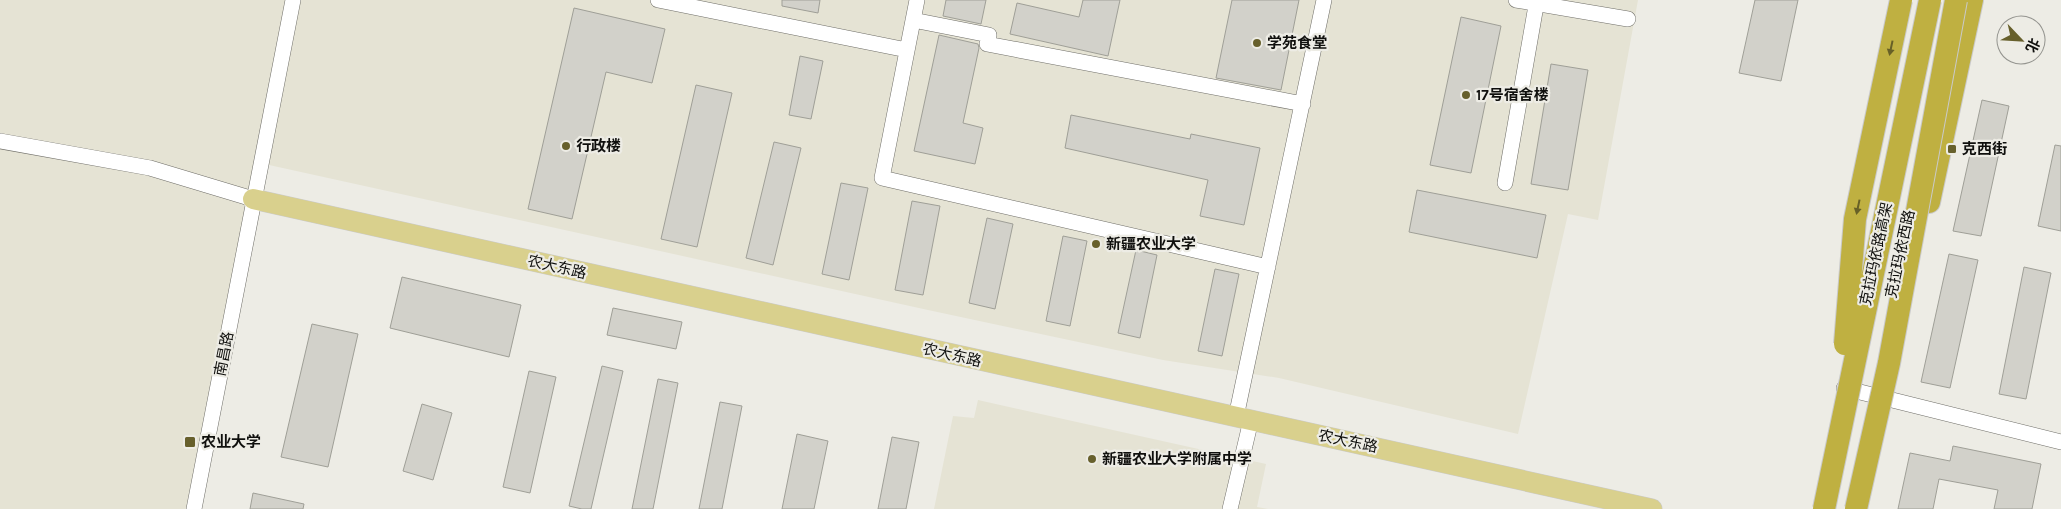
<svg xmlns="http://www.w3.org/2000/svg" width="2061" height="509" viewBox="0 0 2061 509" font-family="Karla,'Noto Sans SC',sans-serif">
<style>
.built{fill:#e5e3d4}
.building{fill:#d2d1ca;stroke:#9f9f97}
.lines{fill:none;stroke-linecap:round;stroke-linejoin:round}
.minor-casing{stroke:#6f6e68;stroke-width:16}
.major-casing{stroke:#cacaca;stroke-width:21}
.highway-casing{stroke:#cacaca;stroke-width:24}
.minor{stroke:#fff;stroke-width:15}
.major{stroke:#d9d08d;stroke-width:20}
.highway{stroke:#bfb041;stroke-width:22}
.highway-bridge-casing{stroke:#cacaca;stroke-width:24;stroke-linecap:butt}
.highway-bridge{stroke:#bfb041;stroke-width:22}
.oneway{fill:#676027}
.poi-dot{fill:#67602c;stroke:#edece5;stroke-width:2}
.labels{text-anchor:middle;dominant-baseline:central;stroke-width:4.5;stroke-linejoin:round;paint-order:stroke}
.poi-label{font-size:15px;font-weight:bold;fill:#0f0f0d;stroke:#edece5;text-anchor:start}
.street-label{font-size:15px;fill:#0f0f0d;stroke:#edece5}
</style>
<rect width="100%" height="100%" fill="#edece5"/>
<path class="built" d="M0,0H1638L1598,220L1568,214L1518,434L1279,378L1163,360L928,310L260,163L195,509H0Z
M978,400L1266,464L1257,507L1268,509H934L953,416L974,418Z"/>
<path class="building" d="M782,0H820L818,13L782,6Z
M946,0H986L981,24L943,16Z
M1083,0H1120L1108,56L1010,34L1017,3L1079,17Z
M1232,0H1299L1281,90L1216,78Z
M1755,0H1798L1781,81L1739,73Z
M574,8L665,29L652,83L606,72L572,219L528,209Z
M1461,17L1501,26L1471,173L1430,165Z
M939,35L978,44L979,48L963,123L983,128L975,164L914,151Z
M800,56L823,61L811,119L789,115Z
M1551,64L1588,70L1568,190L1531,184Z
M696,85L732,93L697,247L661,239Z
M1982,100L2009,106L1981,236L1953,231Z
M1071,115L1190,139L1191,134L1260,148L1244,225L1200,216L1208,180L1065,148Z
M774,142L801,148L773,265L746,258Z
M2055,145L2061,146V231L2038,226Z
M841,183L868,188L849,280L822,274Z
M1417,190L1546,215L1537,258L1409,232Z
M912,201L940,206L923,295L895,290Z
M987,218L1013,224L995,309L969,303Z
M1063,236L1087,241L1070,326L1046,321Z
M1136,250L1157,255L1140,338L1118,333Z
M1949,254L1978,260L1950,388L1921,382Z
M2024,267L2051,273L2026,399L1999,394Z
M1215,269L1239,274L1222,356L1198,351Z
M402,277L521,305L509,357L390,328Z
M613,308L682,322L676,349L607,335Z
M312,324L358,334L328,467L281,457Z
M602,366L623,371L591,509H582L569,506Z
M529,371L556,377L530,493L503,487Z
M658,379L678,383L653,509H632Z
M720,402L742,406L722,509H699Z
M422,404L452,413L433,480L403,471Z
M797,434L828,441L814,509H782Z
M892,437L919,442L906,509H878Z
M1953,446L2041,464L2032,509H1994L1998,490L1939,479L1933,509H1898L1910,453L1950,461Z
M253,493L304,504L303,509H250Z"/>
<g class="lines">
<g class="minor-casing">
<path id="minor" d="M658,0L907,50
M917,0L882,178L1268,267
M1516,0L1628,19
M913,20L989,35L987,44L1303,104
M0,141L150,168L253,199
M1505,183L1537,0
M1844,388L2061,442
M1236,417L1324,0
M194,509L293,0
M1230,509L1251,420"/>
</g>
<g class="major-casing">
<path id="major" d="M253,199L1652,509"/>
</g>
<g class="highway-casing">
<path id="highway" d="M1929,202L1972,0"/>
</g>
<use href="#minor" class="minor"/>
<use href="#major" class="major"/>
<use href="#highway" class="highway"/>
<g class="highway-bridge-casing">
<path id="highway-bridge" d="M1845,344L1855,219L1901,0
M1824,509L1930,0
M1856,509L1889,363L1956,0"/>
</g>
<use href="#highway-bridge" class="highway-bridge"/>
</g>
<defs><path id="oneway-solid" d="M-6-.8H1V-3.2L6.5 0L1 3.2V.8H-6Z" transform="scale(1.25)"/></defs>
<g class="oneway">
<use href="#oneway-solid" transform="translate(1891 48) rotate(102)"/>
<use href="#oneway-solid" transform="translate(1858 207) rotate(102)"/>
</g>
<g class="poi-dot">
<circle cx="1257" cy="43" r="5"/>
<circle cx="1466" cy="95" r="5"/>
<circle cx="566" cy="146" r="5"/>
<rect x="1947" y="144" width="10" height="10" rx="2.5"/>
<circle cx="1096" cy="244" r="5"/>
<rect x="184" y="436" width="12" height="12" rx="2.5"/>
<circle cx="1092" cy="459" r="5"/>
</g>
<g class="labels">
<g class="poi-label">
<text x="1267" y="43">学苑食堂</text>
<text x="1476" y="95">17号宿舍楼</text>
<text x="576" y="146">行政楼</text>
<text x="1962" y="149">克西街</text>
<text x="1106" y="244">新疆农业大学</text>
<text x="201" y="442">农业大学</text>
<text x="1102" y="459">新疆农业大学附属中学</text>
</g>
<g class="street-label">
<text transform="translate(1876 254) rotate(-78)">克拉玛依路高架</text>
<text transform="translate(1900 254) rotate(-78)">克拉玛依西路</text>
<text transform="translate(557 267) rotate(13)">农大东路</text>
<text transform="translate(224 354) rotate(-79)">南昌路</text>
<text transform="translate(952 355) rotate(13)">农大东路</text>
<text transform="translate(1348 441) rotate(12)">农大东路</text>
</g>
</g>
<g transform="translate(2021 40) rotate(115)"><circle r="24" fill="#edece5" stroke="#94948f"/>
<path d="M0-4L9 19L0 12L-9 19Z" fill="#67602c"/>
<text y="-8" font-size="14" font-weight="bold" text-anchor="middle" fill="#0f0f0d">北</text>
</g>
</svg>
